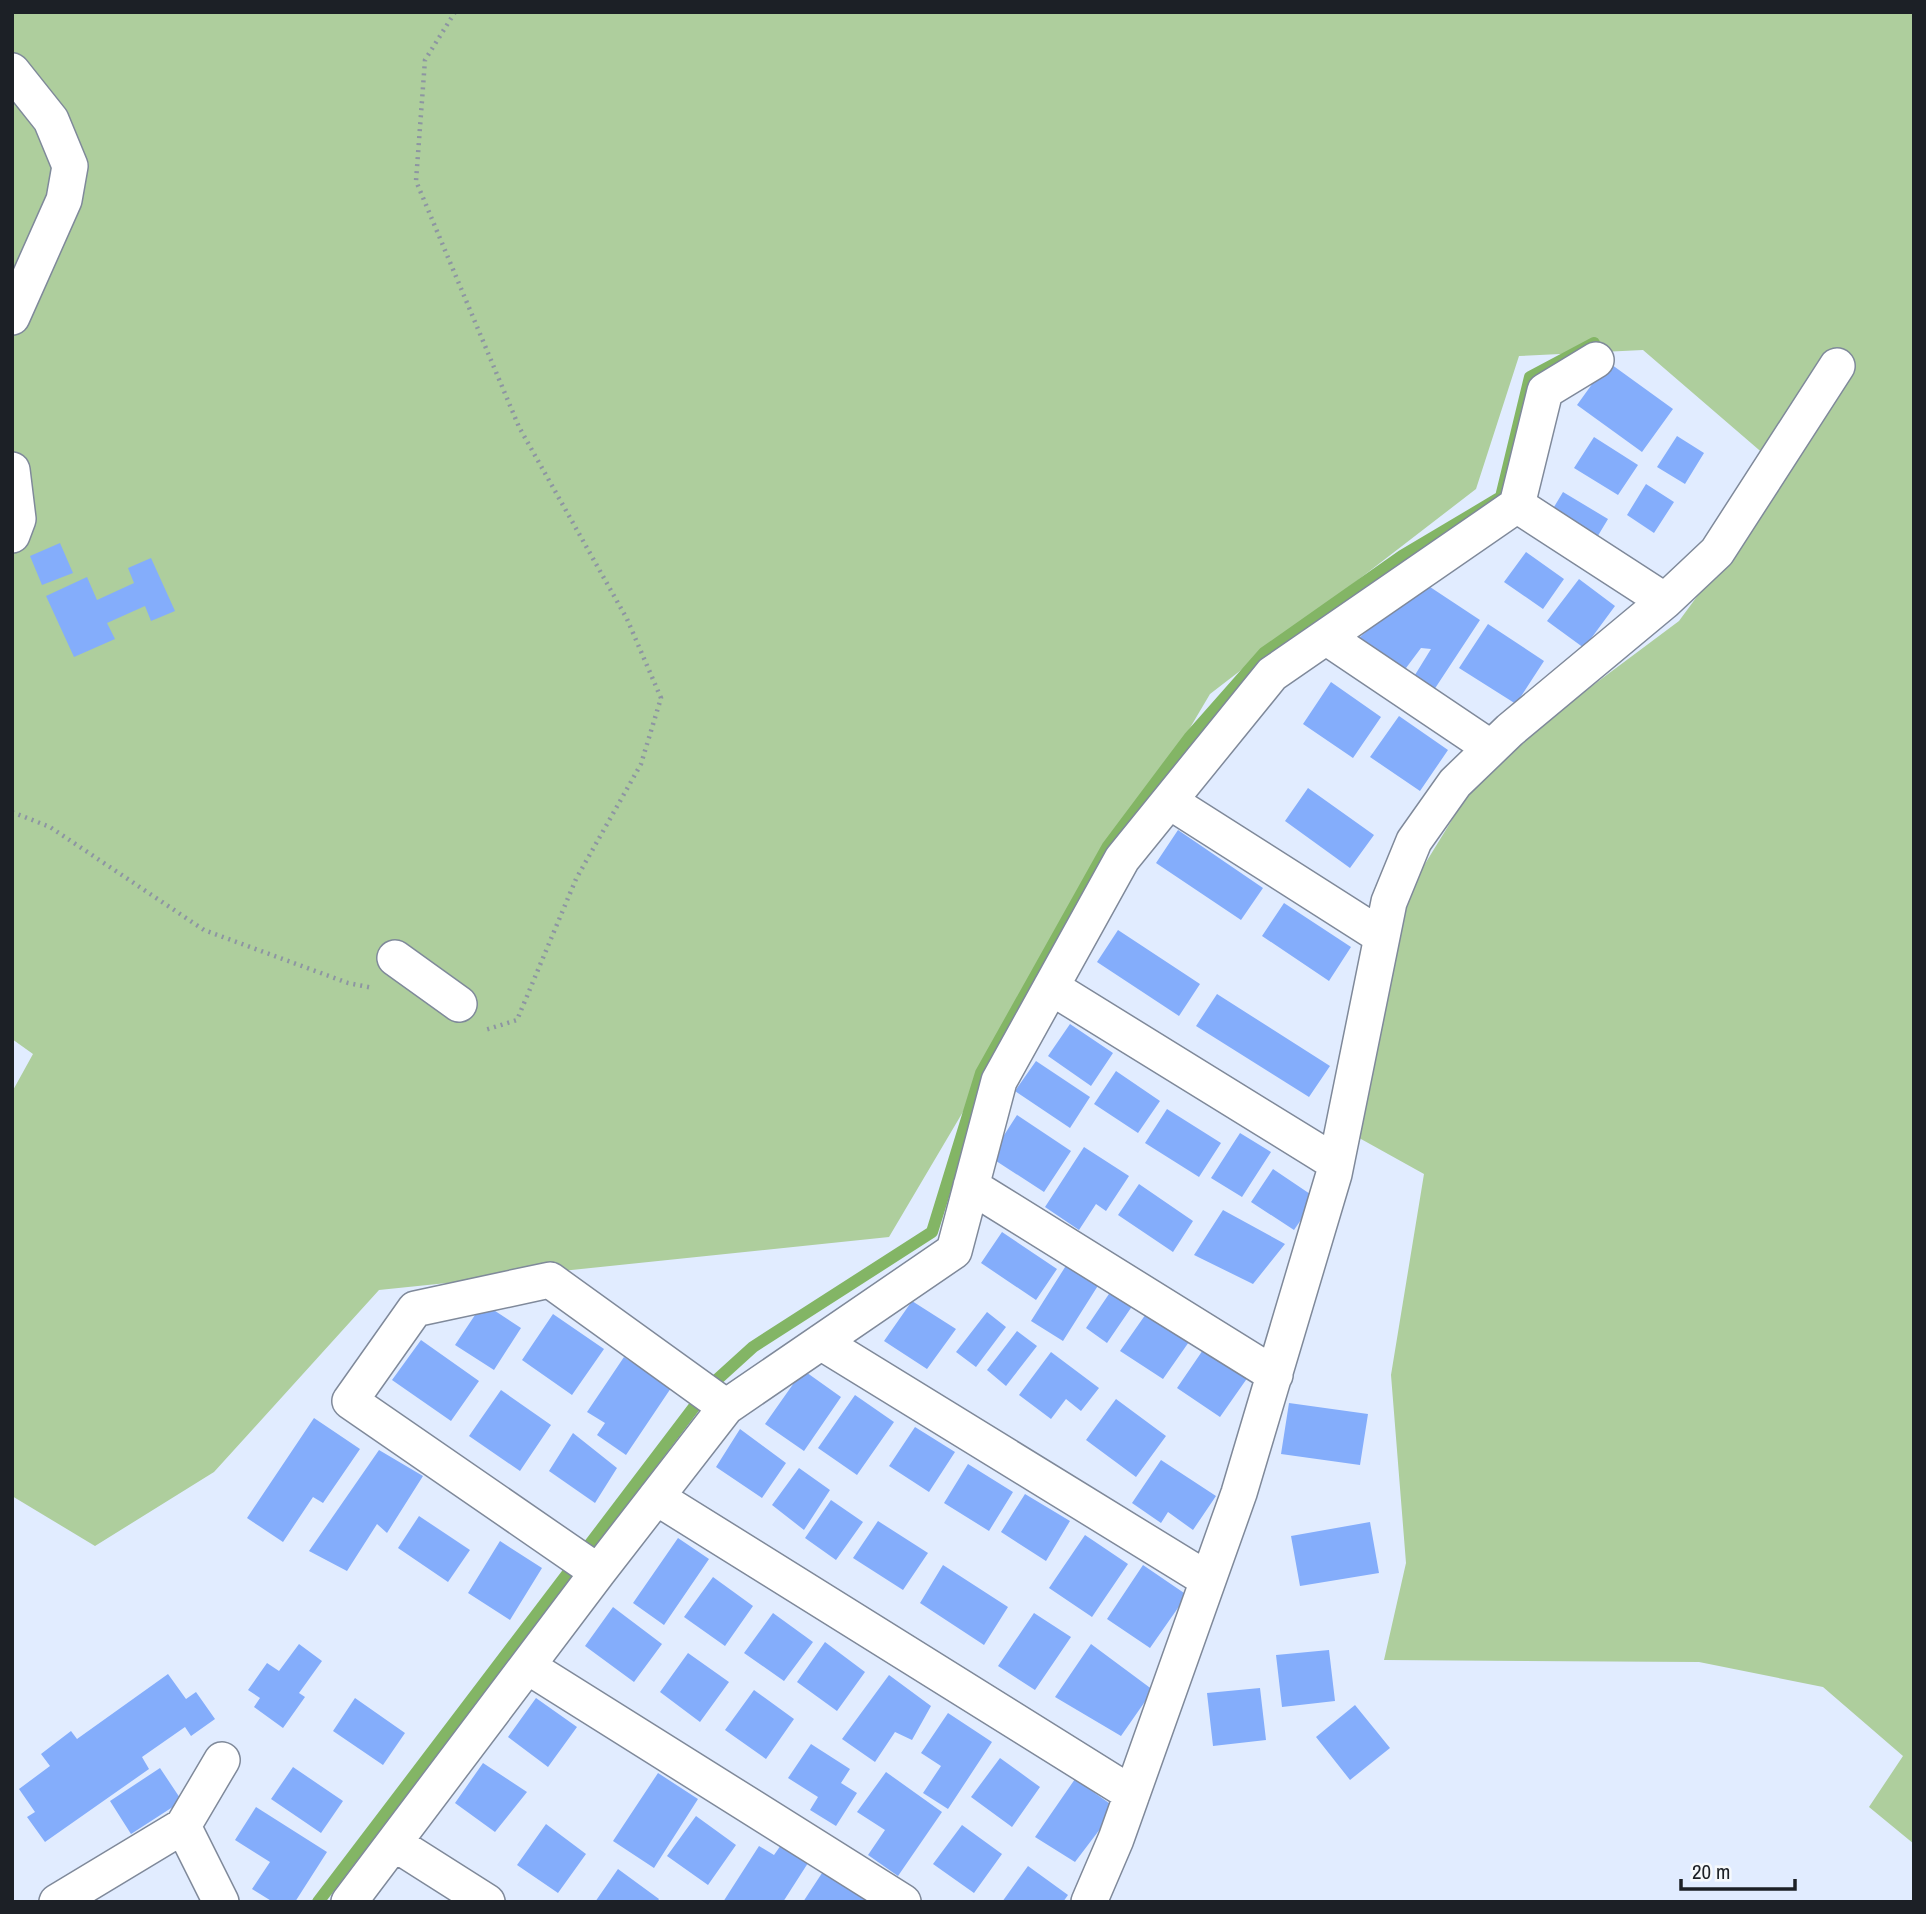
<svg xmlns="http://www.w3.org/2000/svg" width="1926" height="1914" viewBox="0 0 1926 1914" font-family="'Archivo Narrow',sans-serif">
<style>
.green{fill:#aece9d}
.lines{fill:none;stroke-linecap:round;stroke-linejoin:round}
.stream{stroke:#83b565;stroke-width:12}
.building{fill:#84adfb}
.minor-casing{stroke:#7f899a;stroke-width:38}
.path{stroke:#8d95a2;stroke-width:4.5;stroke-dasharray:2 5;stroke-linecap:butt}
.minor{stroke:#fff;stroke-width:35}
</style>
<rect width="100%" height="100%" fill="#e1ecff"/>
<path class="green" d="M12,12H1914V1844L1869,1807L1903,1756L1823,1687L1699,1662L1384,1660L1406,1563L1391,1375L1424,1174L1343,1129L1401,903L1485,766L1679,621L1787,474L1643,350L1519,356L1476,489L1210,694L889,1237L379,1290L214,1472L95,1546L12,1496V1092L33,1054L12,1039Z"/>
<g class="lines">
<path class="stream" d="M318,1902L710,1386L753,1347L932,1232L981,1073L1108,846L1189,738L1264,653L1402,556L1501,497L1530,377L1594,343"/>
</g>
<path class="building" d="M1608,362L1673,409L1642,452L1577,405Z
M1677,436L1704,453L1685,484L1657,467Z
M1594,437L1638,465L1618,495L1574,468Z
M1646,484L1674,502L1654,533L1627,515Z
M1563,492L1608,519L1593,544L1548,517Z
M60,543L73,573L42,585L30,556Z
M1526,552L1564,579L1543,609L1504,582Z
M151,558L175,611L151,621L145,606L107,623L115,639L74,657L46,596L87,577L97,600L134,583L128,568Z
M1579,579L1615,606L1584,648L1547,621Z
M1424,583L1480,620L1430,696L1410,683L1431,649L1421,648L1400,676L1354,642Z
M1488,624L1544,661L1516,704L1459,668Z
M1331,682L1381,717L1353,758L1303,724Z
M1399,716L1448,750L1420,791L1370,757Z
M1308,788L1374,835L1350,868L1285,821Z
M1178,830L1263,888L1241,920L1156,863Z
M1284,903L1351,947L1329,981L1262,936Z
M1118,930L1200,984L1179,1016L1097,962Z
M1217,994L1330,1066L1309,1097L1196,1026Z
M1070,1024L1113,1053L1091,1086L1048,1056Z
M1036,1061L1090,1097L1070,1128L1015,1091Z
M1116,1071L1160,1101L1138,1133L1094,1104Z
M1167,1109L1221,1143L1199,1177L1145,1143Z
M1017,1115L1071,1151L1044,1192L990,1157Z
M1240,1133L1271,1152L1242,1197L1211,1178Z
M1084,1147L1129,1176L1106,1211L1096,1204L1079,1230L1045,1207Z
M1273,1169L1316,1198L1294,1230L1251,1202Z
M1139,1184L1193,1221L1173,1252L1118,1215Z
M1223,1210L1285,1244L1253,1284L1194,1255Z
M1002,1232L1057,1269L1036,1300L981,1263Z
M1067,1264L1099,1284L1063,1341L1031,1321Z
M1113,1288L1135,1302L1107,1343L1086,1328Z
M912,1301L956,1329L927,1369L884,1341Z
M483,1303L521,1328L494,1370L455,1345Z
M1148,1311L1191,1339L1163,1379L1120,1351Z
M987,1312L1006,1327L976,1367L956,1352Z
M553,1314L604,1349L572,1395L522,1360Z
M1017,1331L1037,1346L1006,1386L987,1370Z
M421,1340L479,1381L451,1421L392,1380Z
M1205,1347L1248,1377L1220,1417L1177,1388Z
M1051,1352L1099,1388L1081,1411L1066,1399L1051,1419L1019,1395Z
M624,1357L671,1388L626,1455L597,1435L605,1423L587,1412Z
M803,1370L841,1397L804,1451L765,1424Z
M501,1390L551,1425L520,1471L469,1436Z
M855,1395L894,1422L857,1475L818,1448Z
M1116,1399L1166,1436L1136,1477L1086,1440Z
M1289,1403L1368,1414L1360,1465L1281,1454Z
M314,1418L360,1449L323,1503L313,1497L283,1542L247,1518Z
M915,1427L955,1452L929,1492L889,1466Z
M740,1429L786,1463L762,1498L716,1467Z
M573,1433L617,1468L595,1503L549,1471Z
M379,1450L423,1476L387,1533L377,1524L347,1571L309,1551Z
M1161,1460L1216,1496L1193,1530L1168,1512L1161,1523L1132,1503Z
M968,1464L1013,1492L989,1531L944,1503Z
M799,1468L830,1490L804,1530L772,1505Z
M1025,1494L1070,1521L1046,1561L1001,1532Z
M831,1500L863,1522L836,1560L805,1538Z
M419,1516L470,1550L448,1582L398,1548Z
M878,1521L928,1553L903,1590L853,1558Z
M1370,1522L1379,1573L1300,1586L1291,1536Z
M1085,1535L1128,1564L1092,1617L1049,1588Z
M678,1538L709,1559L664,1625L633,1603Z
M500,1541L542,1568L510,1620L468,1593Z
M943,1565L1008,1607L984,1645L920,1603Z
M1143,1565L1187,1595L1150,1648L1107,1619Z
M713,1577L753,1606L725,1646L684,1617Z
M613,1607L662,1644L634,1682L585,1646Z
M773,1613L813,1642L784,1681L744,1653Z
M1034,1613L1071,1637L1035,1690L998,1666Z
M825,1642L865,1672L837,1711L797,1682Z
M299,1644L322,1661L299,1693L305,1697L283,1728L254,1707L260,1698L248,1690L267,1663L279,1671Z
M1091,1644L1153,1690L1121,1736L1055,1697Z
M1329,1650L1335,1701L1282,1707L1276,1655Z
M688,1653L729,1682L700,1722L660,1692Z
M168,1674L186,1699L196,1692L215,1719L191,1736L185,1727L142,1757L149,1769L45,1842L27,1817L35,1812L19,1789L50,1766L41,1754L71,1731L77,1739Z
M889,1675L931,1706L912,1740L895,1732L875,1762L842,1739Z
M1260,1688L1266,1740L1213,1746L1207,1693Z
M754,1690L794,1719L766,1759L725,1730Z
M355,1698L405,1733L383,1765L333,1731Z
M536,1698L577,1727L548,1767L508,1737Z
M1355,1705L1390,1748L1350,1780L1316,1737Z
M948,1713L992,1742L948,1809L923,1793L941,1766L921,1753Z
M811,1744L850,1769L841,1783L857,1793L836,1826L810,1810L818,1797L788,1778Z
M1000,1758L1040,1787L1012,1827L971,1797Z
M483,1763L527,1792L495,1832L455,1803Z
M293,1767L343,1801L321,1833L271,1799Z
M160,1768L182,1801L131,1834L110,1801Z
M886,1772L942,1812L898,1876L868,1855L885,1830L857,1812Z
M658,1773L698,1799L654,1868L613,1841Z
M1075,1779L1116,1808L1075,1862L1035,1837Z
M256,1807L327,1852L295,1902H273L252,1889L270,1862L235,1840Z
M696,1816L736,1845L708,1885L667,1856Z
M546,1824L586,1854L558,1893L517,1865Z
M962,1825L1002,1854L974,1893L933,1864Z
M781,1845L808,1863L783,1902H723L759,1846L774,1855Z
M1028,1866L1068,1895L1063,1902H1002Z
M826,1867L870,1902H803Z
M618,1869L659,1899L657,1902H595Z"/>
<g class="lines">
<g class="minor-casing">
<path id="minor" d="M12,71L51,120L70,166L64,200L12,317
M12,470L18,519L12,535
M1517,505L1665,601
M1326,637L1491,748
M1169,801L1381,936
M395,958L459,1004
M1051,987L1336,1163
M971,1186L1275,1375
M821,1342L1208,1580
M656,1497L1132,1794
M598,1572L350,1401L415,1309L550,1280L726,1407
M527,1666L903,1902
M183,1826L221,1902
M394,1843L487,1902
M57,1902L183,1826L222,1760
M349,1902L598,1572L726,1407L954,1251L999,1081L1122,859L1272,674L1517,505L1545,391L1596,360
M1089,1902L1116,1839L1239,1493L1334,1174L1389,902L1414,841L1455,783L1510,730L1665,601L1717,552L1837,366"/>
</g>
<path class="path" d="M455,12L425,60L416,181L519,427L627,619L661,698L641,764L576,879L517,1020L485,1030
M12,812L50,827L204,930L348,983L373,988"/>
<use href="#minor" class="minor"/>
</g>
<rect width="1926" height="1914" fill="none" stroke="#1c2026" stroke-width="28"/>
<path d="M1681 1879v10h114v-10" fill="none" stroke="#1c2026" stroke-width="3.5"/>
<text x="1692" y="1879" font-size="21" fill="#1c2026" stroke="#f6f9fc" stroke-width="5" paint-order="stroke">20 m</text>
</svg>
